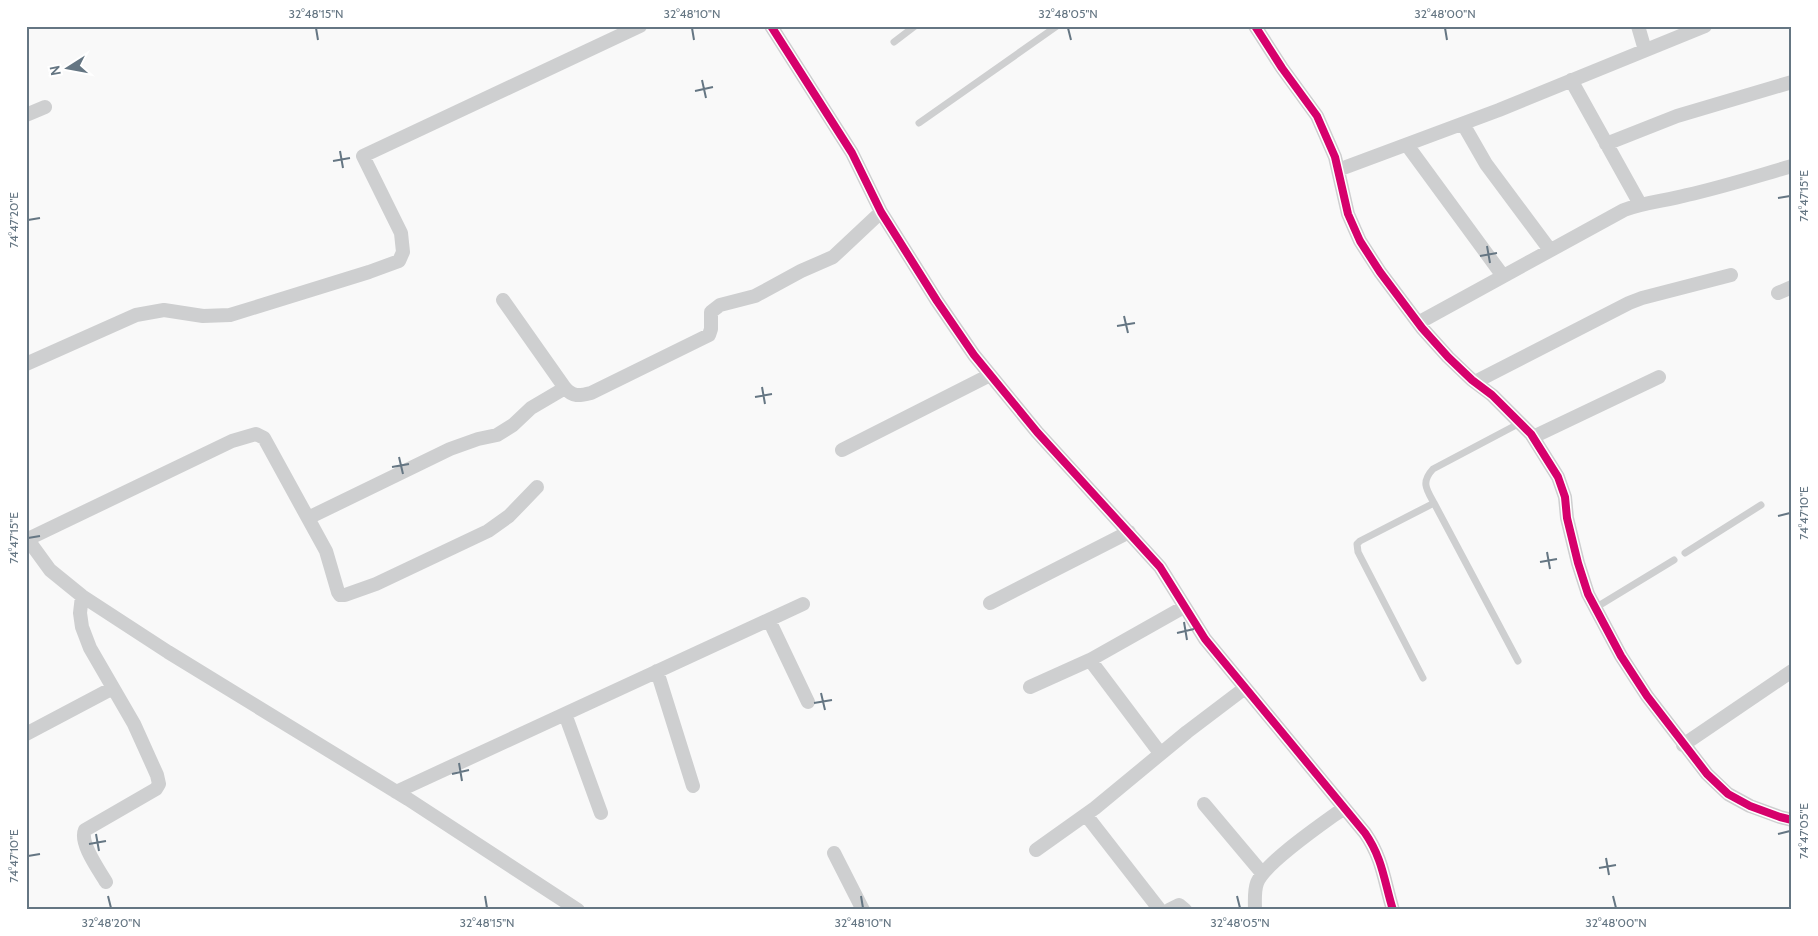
<svg xmlns="http://www.w3.org/2000/svg" width="1818" height="936" viewBox="0 0 1818 936" font-family="Cabin,sans-serif">
<style>
.lines{fill:none;stroke-linecap:round;stroke-linejoin:round}
.lane{stroke:#cecfd0;stroke-width:7}
.street{stroke:#cecfd0;stroke-width:14}
.cycleway-casing{stroke:#fff;stroke-width:11}
.cycleway{stroke:#d6006c;stroke-width:8}
.ticks{fill:none;stroke:#657683;stroke-width:2}
.neatline{fill:none;stroke:#657683;stroke-width:2}
.ticks-label{font-size:12px;text-anchor:middle;fill:#657683}
</style>
<rect width="100%" height="100%" fill="#f9f9f9"/>
<g class="lines">
<path class="lane" d="M894,42L915,26
M919,123L1057,26
M1434,503L1518,661
M1685,553L1761,505
M1595,608L1674,560
M1423,678L1358,552L1357,544L1360,541L1434,503C1426,489 1421,482 1433,469L1520,423"/>
<path class="street" d="M771,26L852,153L881,212L937,301L974,355L1037,432L1160,567L1205,639L1365,833C1383,859 1384,881 1393,910
M1255,26L1282,68L1317,116L1335,157L1348,214L1360,241L1380,272L1422,328L1448,357L1472,380L1492,395L1531,434L1558,477L1565,497L1567,518L1578,563L1588,594L1621,656L1647,696L1707,774L1728,794L1750,806L1780,817L1792,820
M1638,26L1645,50
M1571,80L1640,204
M26,115L45,107
M1463,124L1486,164L1550,250
M1606,144L1677,116L1792,82
M1407,145L1503,276
M1338,170L1499,110L1705,26
M1778,293L1792,287
M503,300L565,388C573,397 579,396 591,393L709,335L711,329V312L720,305L755,296L801,271L833,257L881,212
M1418,323L1624,210C1645,202 1665,201 1687,195C1723,187 1757,176 1792,166
M26,364L136,315L164,310L203,316L230,315L369,272L399,261L403,252L401,233L363,156L640,26
M1475,382L1629,303L1642,298L1731,275
M1533,437L1659,377
M842,450L990,375
M308,518L450,449L478,439L497,435L513,425L531,408L565,388
M26,537L50,570L82,596L168,652L408,799L578,910
M28,539L232,441L256,434L264,438L326,551L338,592L340,595H345L376,584L488,531L509,516L537,487
M82,596L80,613L82,627L90,648L134,724L157,775L159,784L156,789L85,830C79,843 99,870 106,882
M990,603L1129,532
M769,620L808,702
M1090,660L1160,753
M657,671L693,786
M1030,687L1090,660L1184,607
M565,714L601,813
M26,734L113,688
M1683,745L1792,671
M396,792L803,604
M1204,804L1262,873
M1086,815L1160,910
M1036,850L1095,808L1187,732L1245,688
M834,853L863,910
M1169,910L1179,905L1185,910
M1255,910C1255,901 1254,891 1257,883C1264,863 1325,822 1344,808"/>
<g class="cycleway-casing">
<path id="cycleway" d="M771,26L852,153L881,212L937,301L974,355L1037,432L1160,567L1205,639L1365,833C1383,859 1384,881 1393,910
M1255,26L1282,68L1317,116L1335,157L1348,214L1360,241L1380,272L1422,328L1448,357L1472,380L1492,395L1531,434L1558,477L1565,497L1567,518L1578,563L1588,594L1621,656L1647,696L1707,774L1728,794L1750,806L1780,817L1792,820"/>
</g>
<use href="#cycleway" class="cycleway"/>
</g>
<path class="ticks" d="M316,28L318,40M692,28L694,40M1068,28L1071,40M1445,28L1447,40M702,80L706,98M695,91L713,87M340,151L343,168M333,161L350,158M1778,198L1790,196M28,220L40,218M1487,246L1490,263M1480,256L1497,253M1124,316L1128,333M1117,326L1135,323M762,387L765,404M755,397L772,394M399,457L403,474M392,467L409,464M1778,516L1790,513M28,538L40,536M1547,552L1550,569M1540,562L1557,559M1184,622L1187,640M1177,633L1194,629M821,693L825,710M814,703L832,700M459,763L462,781M452,774L469,770M96,834L99,851M1778,834L1790,831M89,844L106,841M28,856L40,854M1606,858L1609,875M1599,868L1616,865M108,896L111,908M485,896L487,908M861,896L863,908M1237,896L1240,908M1613,896L1616,908"/>
<rect width="1818" height="936" fill="none" stroke="#ffffff" stroke-width="55"/>
<g transform="translate(68 68) rotate(259)" stroke="#ffffff" stroke-width="4" paint-order="stroke">
<path d="M0-4L9 19L0 12L-9 19Z" fill="#657683"/>
<text y="-8" font-size="14" font-weight="bold" text-anchor="middle" fill="#657683">N</text>
</g>
<rect x="28" y="28" width="1762" height="880" class="neatline"/>
<g class="ticks-label">
<text x="316" y="18">32°48'15"N</text>
<text x="692" y="18">32°48'10"N</text>
<text x="1068" y="18">32°48'05"N</text>
<text x="1445" y="18">32°48'00"N</text>
<text transform="translate(1804 196) rotate(-90)" y="4">74°47'15"E</text>
<text transform="translate(14 220) rotate(-90)" y="4">74°47'20"E</text>
<text transform="translate(1804 513) rotate(-90)" y="4">74°47'10"E</text>
<text transform="translate(14 538) rotate(-90)" y="4">74°47'15"E</text>
<text transform="translate(1804 831) rotate(-90)" y="4">74°47'05"E</text>
<text transform="translate(14 856) rotate(-90)" y="4">74°47'10"E</text>
<text x="111" y="927">32°48'20"N</text>
<text x="487" y="927">32°48'15"N</text>
<text x="863" y="927">32°48'10"N</text>
<text x="1240" y="927">32°48'05"N</text>
<text x="1616" y="927">32°48'00"N</text>
</g>
</svg>
